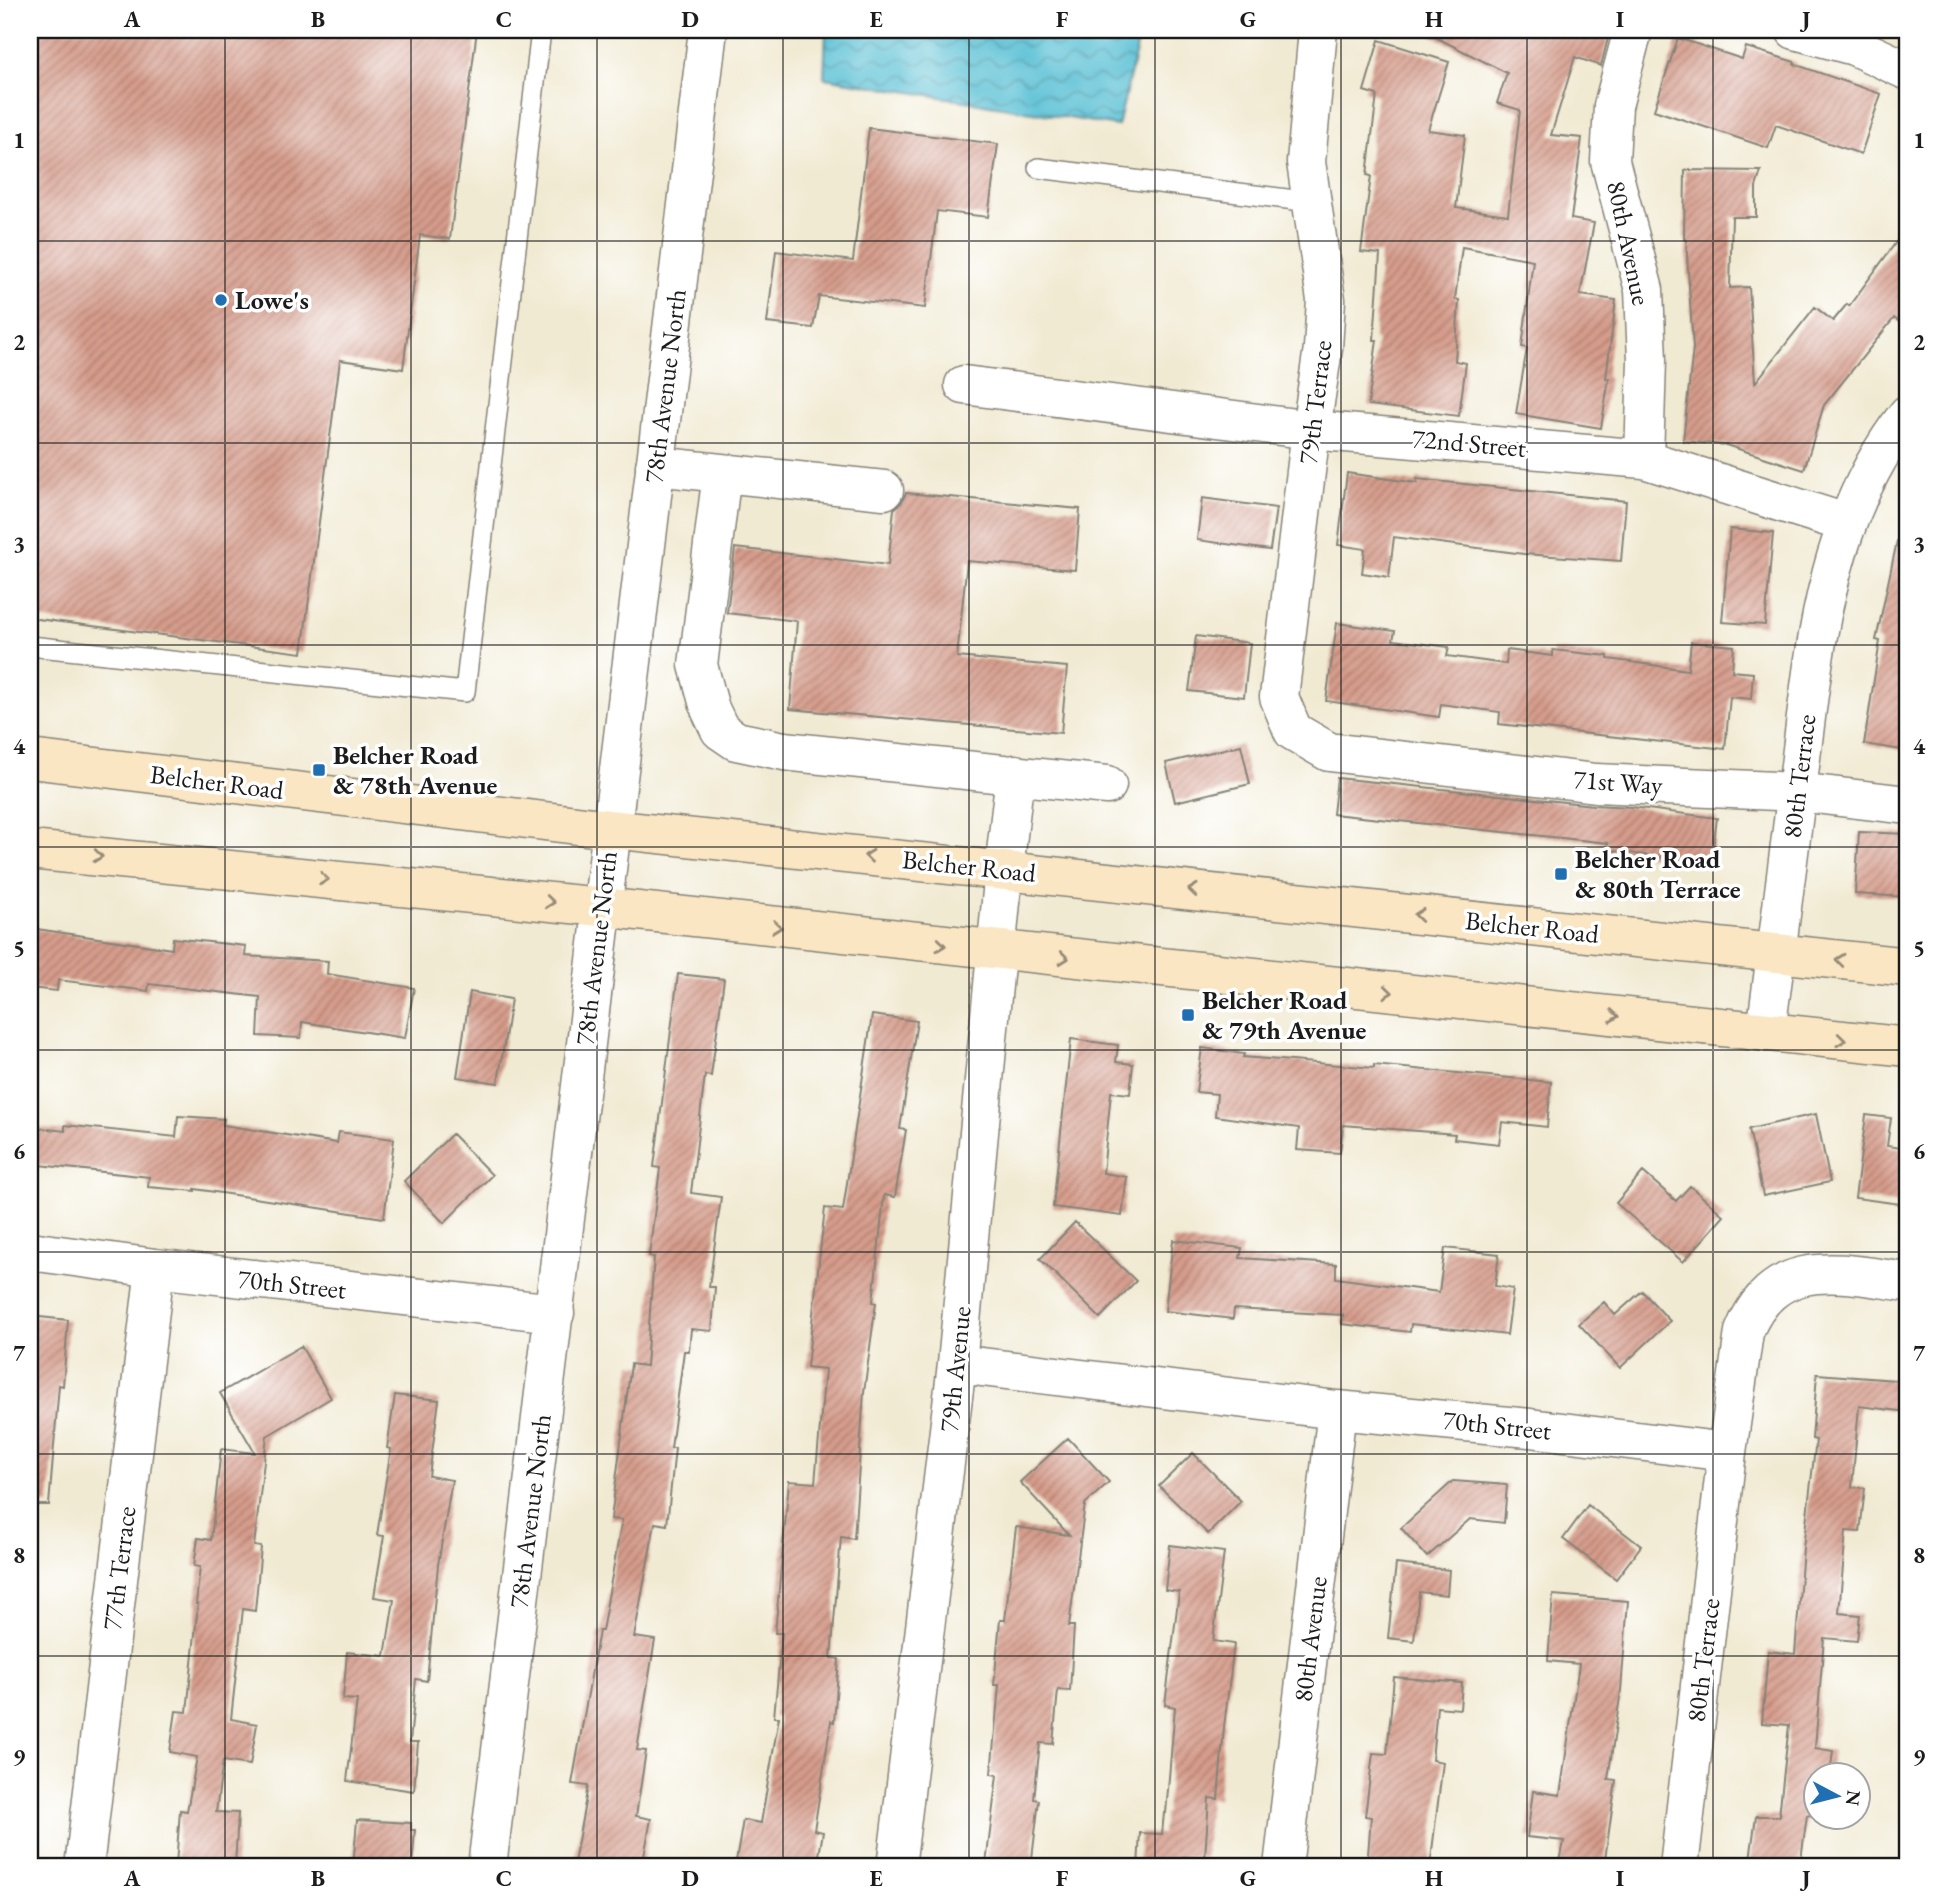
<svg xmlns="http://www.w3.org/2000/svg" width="1938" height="1897" viewBox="0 0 1938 1897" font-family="'EB Garamond',serif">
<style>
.water{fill:url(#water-waves);stroke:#3a6e78;stroke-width:2}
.building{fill:url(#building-hatch)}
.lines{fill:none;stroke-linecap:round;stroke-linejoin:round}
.service-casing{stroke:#868378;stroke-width:22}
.minor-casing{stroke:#868378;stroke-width:41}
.tertiary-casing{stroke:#868378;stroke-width:41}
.secondary-casing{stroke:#868378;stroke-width:41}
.service{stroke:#fff;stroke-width:19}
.minor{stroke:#fff;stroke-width:38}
.tertiary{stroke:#fff;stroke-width:38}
.secondary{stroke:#fbe6c3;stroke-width:38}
.oneway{stroke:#978b78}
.grid{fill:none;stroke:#1c1c1c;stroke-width:2;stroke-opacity:0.55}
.poi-dot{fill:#1f6fb2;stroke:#fff;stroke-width:2.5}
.labels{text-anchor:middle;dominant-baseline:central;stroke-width:7;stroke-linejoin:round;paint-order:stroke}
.street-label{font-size:26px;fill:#1c1c1c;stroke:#fff}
.poi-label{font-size:26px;font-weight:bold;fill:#1c1c1c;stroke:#fff;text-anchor:start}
.neatline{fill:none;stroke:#1c1c1c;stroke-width:2.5}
.grid-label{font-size:23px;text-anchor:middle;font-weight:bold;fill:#1c1c1c}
</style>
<defs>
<pattern id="water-waves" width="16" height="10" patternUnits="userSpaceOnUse" patternTransform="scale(1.75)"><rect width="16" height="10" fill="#57bfd4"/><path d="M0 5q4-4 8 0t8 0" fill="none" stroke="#479aab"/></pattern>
<pattern id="building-hatch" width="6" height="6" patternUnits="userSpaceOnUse" patternTransform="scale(1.75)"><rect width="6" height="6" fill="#d69c8b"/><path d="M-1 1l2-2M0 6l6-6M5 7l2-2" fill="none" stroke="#ad7e71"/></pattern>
</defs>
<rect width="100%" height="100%" fill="#fff"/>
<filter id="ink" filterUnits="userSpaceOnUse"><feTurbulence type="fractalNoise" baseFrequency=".0143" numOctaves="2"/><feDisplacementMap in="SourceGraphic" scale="14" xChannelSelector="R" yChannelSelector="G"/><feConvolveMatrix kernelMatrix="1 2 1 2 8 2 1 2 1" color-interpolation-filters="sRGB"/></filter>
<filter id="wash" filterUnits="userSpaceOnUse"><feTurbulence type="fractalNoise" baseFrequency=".00686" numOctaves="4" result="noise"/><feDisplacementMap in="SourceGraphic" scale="28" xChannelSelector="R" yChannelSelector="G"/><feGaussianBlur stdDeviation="1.57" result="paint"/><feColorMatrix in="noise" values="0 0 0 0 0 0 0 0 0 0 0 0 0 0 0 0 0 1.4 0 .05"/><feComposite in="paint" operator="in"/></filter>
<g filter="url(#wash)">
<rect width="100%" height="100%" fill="#f1ead3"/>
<path class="water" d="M826,30H1141L1118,126L824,78Z"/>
<g id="blocks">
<path class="building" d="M30,30H477L450,239L420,235L403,369L340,360L302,653L30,618Z
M1421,30H1610L1601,66L1575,57L1551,135L1582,138L1571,219L1594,223L1580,295L1616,300L1606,378H1609L1601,428L1516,414L1527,348L1522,347L1533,260L1462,247L1455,299L1459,300L1455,361L1466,363L1459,416L1368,405L1377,340H1374L1380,254L1361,252L1371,176L1367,175L1377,95L1364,91L1379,40L1449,62L1428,130L1465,135L1456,208L1508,215L1520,110L1497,103L1507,73Z
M1678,38L1742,59L1746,47L1795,62L1794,64L1881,94L1861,154L1776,125L1768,148L1654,110Z
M869,128L998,144L988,217L937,211L925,308L819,296L813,328L767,323L776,251L853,261Z
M1685,170L1761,171L1756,187V217H1732L1730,288L1749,287L1755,383L1815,307L1833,321L1847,304L1849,306L1908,226V328L1894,318L1824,405L1804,470L1726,445L1683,441L1693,348L1686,239H1684Z
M1347,473L1417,483V479L1626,501L1621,561L1524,554L1394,537L1389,577L1362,573L1365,549L1338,545Z
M906,493L1080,509L1075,570L967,561L957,657L1067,667L1061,733L790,709L797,621L727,613L735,548L888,565L894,509L901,503Z
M1202,498L1276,508L1270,550L1197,540Z
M1730,529L1773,533L1765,625L1722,622Z
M1897,541L1908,542V751L1864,744L1880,641L1876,640Z
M1337,623L1395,631L1393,640L1449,647L1447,656L1506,664L1507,650L1553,656V650L1608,656V659L1688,670L1691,642L1734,646L1732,671L1753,673L1751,699L1730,697L1725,749L1499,724L1500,712L1441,704L1439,717L1326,701Z
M1196,636L1250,643L1244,697L1189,691Z
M1241,745L1250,784L1175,802L1166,763Z
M1337,778L1593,805L1632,807L1717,818L1711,864L1607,850L1608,843L1333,814Z
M1859,832L1908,834V897L1855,894Z
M30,928L172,949L173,938L246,946L245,956L328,961L327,974L414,988L405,1038L302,1022L301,1038L258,1036L260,997L149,984L148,991L58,980L57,991L30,988Z
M678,974L724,979L711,1076L705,1075L691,1193L721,1197L709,1287H715L712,1331L691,1329L689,1351H684L671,1448H675L667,1525L655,1523L634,1637L655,1640L637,1750L646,1751L636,1816L651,1819L642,1867H597L574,1863L588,1786L572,1784L599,1631H602L622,1520L611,1519L631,1364L646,1366L654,1257L649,1256L660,1168L654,1167Z
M470,992L511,999L498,1083L457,1077Z
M872,1015L917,1021L900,1129L906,1130L895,1197L884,1195L873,1302L876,1303L864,1392L854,1539L841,1537L831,1658L839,1659L834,1722L831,1721L814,1830L823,1832L817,1867H735L743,1820L761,1823L779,1717H774L782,1633H775L789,1481L815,1483L825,1369L807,1367L825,1208L843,1210Z
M1071,1039L1118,1045L1116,1062L1133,1064L1130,1094L1111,1092L1103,1173L1127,1177L1122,1216L1053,1207Z
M1202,1048L1244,1054L1243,1057L1374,1068V1065L1551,1082L1547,1127L1502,1122L1499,1144L1454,1139L1455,1134L1343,1125L1340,1153L1297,1150L1299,1128L1215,1116L1217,1094L1196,1092Z
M1816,1114L1830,1182L1763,1196L1749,1129Z
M1866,1115L1891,1118L1887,1146L1908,1149V1205L1855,1198Z
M178,1116L224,1119L223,1125L337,1143L339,1132L394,1139L384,1218L195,1189V1191L148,1187L149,1177L30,1164V1127L65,1131V1125L176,1137Z
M452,1134L492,1175L444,1223L404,1181Z
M1643,1172L1676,1201L1690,1186L1724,1216L1683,1262L1616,1203Z
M1075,1222L1136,1281L1100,1318L1040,1259Z
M1173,1240L1242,1248L1240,1258L1336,1264V1278L1439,1292L1445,1248L1499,1254L1495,1286L1513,1289L1507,1335L1411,1324L1410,1332L1342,1324L1343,1315L1234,1309L1233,1319L1165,1311Z
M1642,1291L1670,1321L1620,1368L1579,1324L1604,1302L1615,1315Z
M30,1316L68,1320L63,1386L59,1385L49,1505H30Z
M301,1346L331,1398L267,1436L254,1546L261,1547L255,1611L243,1609L231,1719L257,1724L250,1765L223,1761L216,1812L238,1813L235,1867L176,1865L180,1810L187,1811L197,1757L170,1752L176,1711L187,1712L198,1604H196L200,1567L194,1566L198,1538L211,1540L221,1449L255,1453L220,1393Z
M1817,1374L1908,1381V1412L1859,1406L1852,1487L1865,1488L1860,1532L1846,1531L1839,1613L1860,1615L1857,1641L1824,1638L1815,1748L1833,1751L1830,1774H1816V1816L1807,1815L1800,1867H1749L1756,1816H1779L1789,1725L1762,1723L1768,1651L1795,1654L1803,1548L1816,1440L1812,1439Z
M395,1395L439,1400L429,1476L452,1480L438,1565L427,1681L416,1679L410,1742H418L414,1791L347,1781L357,1700L343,1699L347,1652L385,1656L394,1600L374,1597L384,1536L377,1535L391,1449L387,1448Z
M1068,1438L1109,1482L1085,1504L1069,1626H1074L1070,1691L1058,1690L1053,1744L1040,1743L1034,1799L1039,1800L1031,1867L986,1864L997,1775L991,1774L999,1685H994L1000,1620H1005L1016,1527L1069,1535L1020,1482Z
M1193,1453L1241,1501L1208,1534L1159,1486Z
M1453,1481L1507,1485L1504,1523L1470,1519L1427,1557L1401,1528Z
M1588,1505L1641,1546L1616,1579L1563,1539Z
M1170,1545L1224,1552L1213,1641L1234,1644L1224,1727L1218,1799L1209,1798L1205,1858L1183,1857L1182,1867H1138L1140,1833L1162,1834L1164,1813H1166L1175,1707L1165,1705L1179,1592L1165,1590Z
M1396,1564L1449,1570L1447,1595L1419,1592L1414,1641L1388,1638Z
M1553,1595L1628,1601L1621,1690L1608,1779L1616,1780L1604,1867H1559L1564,1841L1527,1837L1533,1791L1560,1795L1579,1664L1548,1661Z
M1394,1677L1462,1683L1460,1709L1437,1707L1432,1760L1443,1762L1430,1867H1367L1371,1817L1365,1816L1373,1753L1387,1754Z
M357,1820L411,1823V1830H415L412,1867H353Z"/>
</g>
</g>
<g filter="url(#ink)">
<use href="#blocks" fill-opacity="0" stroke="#868378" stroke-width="2"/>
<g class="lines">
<g class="service-casing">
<path id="service" d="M1038,168L1311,202
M30,646L465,692L541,30"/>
</g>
<g class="minor-casing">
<path id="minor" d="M1318,30L1306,162L1326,300L1323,348L1311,430L1279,697L1293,731L1329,752L1596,783L1797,792L1908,805
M1633,30L1613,106L1610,161L1644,290L1647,360L1644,459
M1795,30L1854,46L1908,71
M964,385L1311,430L1644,459L1846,523
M655,466L884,490
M722,473L698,665L710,709L720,730L736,741L784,751L1107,785
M1766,1032C1776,951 1787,871 1797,790C1814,657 1822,523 1908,414
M30,1251L155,1268L555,1313
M957,1364L1337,1410L1530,1428L1727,1452L1744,1332C1775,1253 1843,1274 1908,1282
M84,1867L155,1268
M896,1867L957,1364L1004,870L1015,774
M1283,1867L1337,1410
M1679,1867L1727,1452"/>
</g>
<g class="tertiary-casing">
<path id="tertiary" d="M487,1867L708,30"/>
</g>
<g class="secondary-casing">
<path id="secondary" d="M30,759L610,829L1908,967
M30,850L601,907L1908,1047"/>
</g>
<use href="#service" class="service"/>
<use href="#minor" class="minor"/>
<use href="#tertiary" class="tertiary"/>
<use href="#secondary" class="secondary"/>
</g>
<defs><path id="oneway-chevron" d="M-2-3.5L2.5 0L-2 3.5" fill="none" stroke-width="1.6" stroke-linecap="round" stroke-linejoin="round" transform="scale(1.75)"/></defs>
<g class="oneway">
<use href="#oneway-chevron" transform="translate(98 856) rotate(6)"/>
<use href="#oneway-chevron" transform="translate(869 856) rotate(-174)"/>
<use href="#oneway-chevron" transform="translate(324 879) rotate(6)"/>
<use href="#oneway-chevron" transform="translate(1193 890) rotate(-174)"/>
<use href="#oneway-chevron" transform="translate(550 902) rotate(6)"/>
<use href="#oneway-chevron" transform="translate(1419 915) rotate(-174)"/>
<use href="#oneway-chevron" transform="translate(777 927) rotate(6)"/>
<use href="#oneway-chevron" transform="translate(941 945) rotate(6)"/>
<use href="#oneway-chevron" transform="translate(1064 958) rotate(6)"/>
<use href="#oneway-chevron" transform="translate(1840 960) rotate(-174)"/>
<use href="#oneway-chevron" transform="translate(1388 992) rotate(6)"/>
<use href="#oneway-chevron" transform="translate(1614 1016) rotate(6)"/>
<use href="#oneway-chevron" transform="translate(1841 1040) rotate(6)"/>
</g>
</g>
<path class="grid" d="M225,30V1867M411,30V1867M597,30V1867M783,30V1867M969,30V1867M1155,30V1867M1341,30V1867M1527,30V1867M1713,30V1867M30,241H1908M30,443H1908M30,645H1908M30,847H1908M30,1050H1908M30,1252H1908M30,1454H1908M30,1656H1908"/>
<g class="poi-dot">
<circle cx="221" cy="300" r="7"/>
<rect x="312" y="763" width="14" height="14" rx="3.5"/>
<rect x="1554" y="867" width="14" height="14" rx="3.5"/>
<rect x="1181" y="1008" width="14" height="14" rx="3.5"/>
</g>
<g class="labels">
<g class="street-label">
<text transform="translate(1629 243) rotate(78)">80th Avenue</text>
<text transform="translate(665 386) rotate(-83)">78th Avenue North</text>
<text transform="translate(1315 402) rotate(-83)">79th Terrace</text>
<text transform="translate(1469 443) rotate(5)">72nd Street</text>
<text transform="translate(1799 776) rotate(-83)">80th Terrace</text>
<text transform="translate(217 782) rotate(7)">Belcher Road</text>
<text transform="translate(1618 782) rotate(4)">71st Way</text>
<text transform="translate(969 866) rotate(6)">Belcher Road</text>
<text transform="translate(1532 927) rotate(6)">Belcher Road</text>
<text transform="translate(596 948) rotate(-83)">78th Avenue North</text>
<text transform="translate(292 1284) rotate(6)">70th Street</text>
<text transform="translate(955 1369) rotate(-84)">79th Avenue</text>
<text transform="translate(1497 1425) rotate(6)">70th Street</text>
<text transform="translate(530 1511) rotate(-83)">78th Avenue North</text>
<text transform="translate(119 1568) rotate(-83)">77th Terrace</text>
<text transform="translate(1310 1639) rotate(-83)">80th Avenue</text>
<text transform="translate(1703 1660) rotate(-83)">80th Terrace</text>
</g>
<g class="poi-label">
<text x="235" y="300">Lowe's</text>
<text x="333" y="755">Belcher Road<tspan x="333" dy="30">&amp; 78th Avenue</tspan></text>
<text x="1575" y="859">Belcher Road<tspan x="1575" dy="30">&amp; 80th Terrace</tspan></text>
<text x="1202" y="1000">Belcher Road<tspan x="1202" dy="30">&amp; 79th Avenue</tspan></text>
</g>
</g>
<rect width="1938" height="1897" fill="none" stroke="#fff" stroke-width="77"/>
<g transform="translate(1837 1796) rotate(97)"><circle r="33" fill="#ffffff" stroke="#a4a4a4" stroke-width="2"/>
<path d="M0-5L12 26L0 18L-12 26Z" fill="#1f6fb2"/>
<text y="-10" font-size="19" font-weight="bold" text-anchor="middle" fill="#1c1c1c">N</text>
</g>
<rect x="38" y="38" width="1861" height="1820" class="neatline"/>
<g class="grid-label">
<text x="132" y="27">A</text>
<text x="318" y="27">B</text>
<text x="504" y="27">C</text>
<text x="690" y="27">D</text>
<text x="876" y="27">E</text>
<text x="1062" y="27">F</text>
<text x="1248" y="27">G</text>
<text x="1434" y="27">H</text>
<text x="1620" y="27">I</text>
<text x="1806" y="27">J</text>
<text x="19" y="148">1</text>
<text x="1919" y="148">1</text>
<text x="19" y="350">2</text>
<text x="1919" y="350">2</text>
<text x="19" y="552">3</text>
<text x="1919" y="552">3</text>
<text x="19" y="754">4</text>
<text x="1919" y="754">4</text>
<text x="19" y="956">5</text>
<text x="1919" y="956">5</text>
<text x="19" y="1159">6</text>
<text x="1919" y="1159">6</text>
<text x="19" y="1361">7</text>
<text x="1919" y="1361">7</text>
<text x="19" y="1563">8</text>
<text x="1919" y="1563">8</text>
<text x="19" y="1765">9</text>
<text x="1919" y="1765">9</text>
<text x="132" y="1886">A</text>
<text x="318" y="1886">B</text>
<text x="504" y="1886">C</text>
<text x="690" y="1886">D</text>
<text x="876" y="1886">E</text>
<text x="1062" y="1886">F</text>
<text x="1248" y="1886">G</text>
<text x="1434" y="1886">H</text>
<text x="1620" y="1886">I</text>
<text x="1806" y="1886">J</text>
</g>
</svg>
